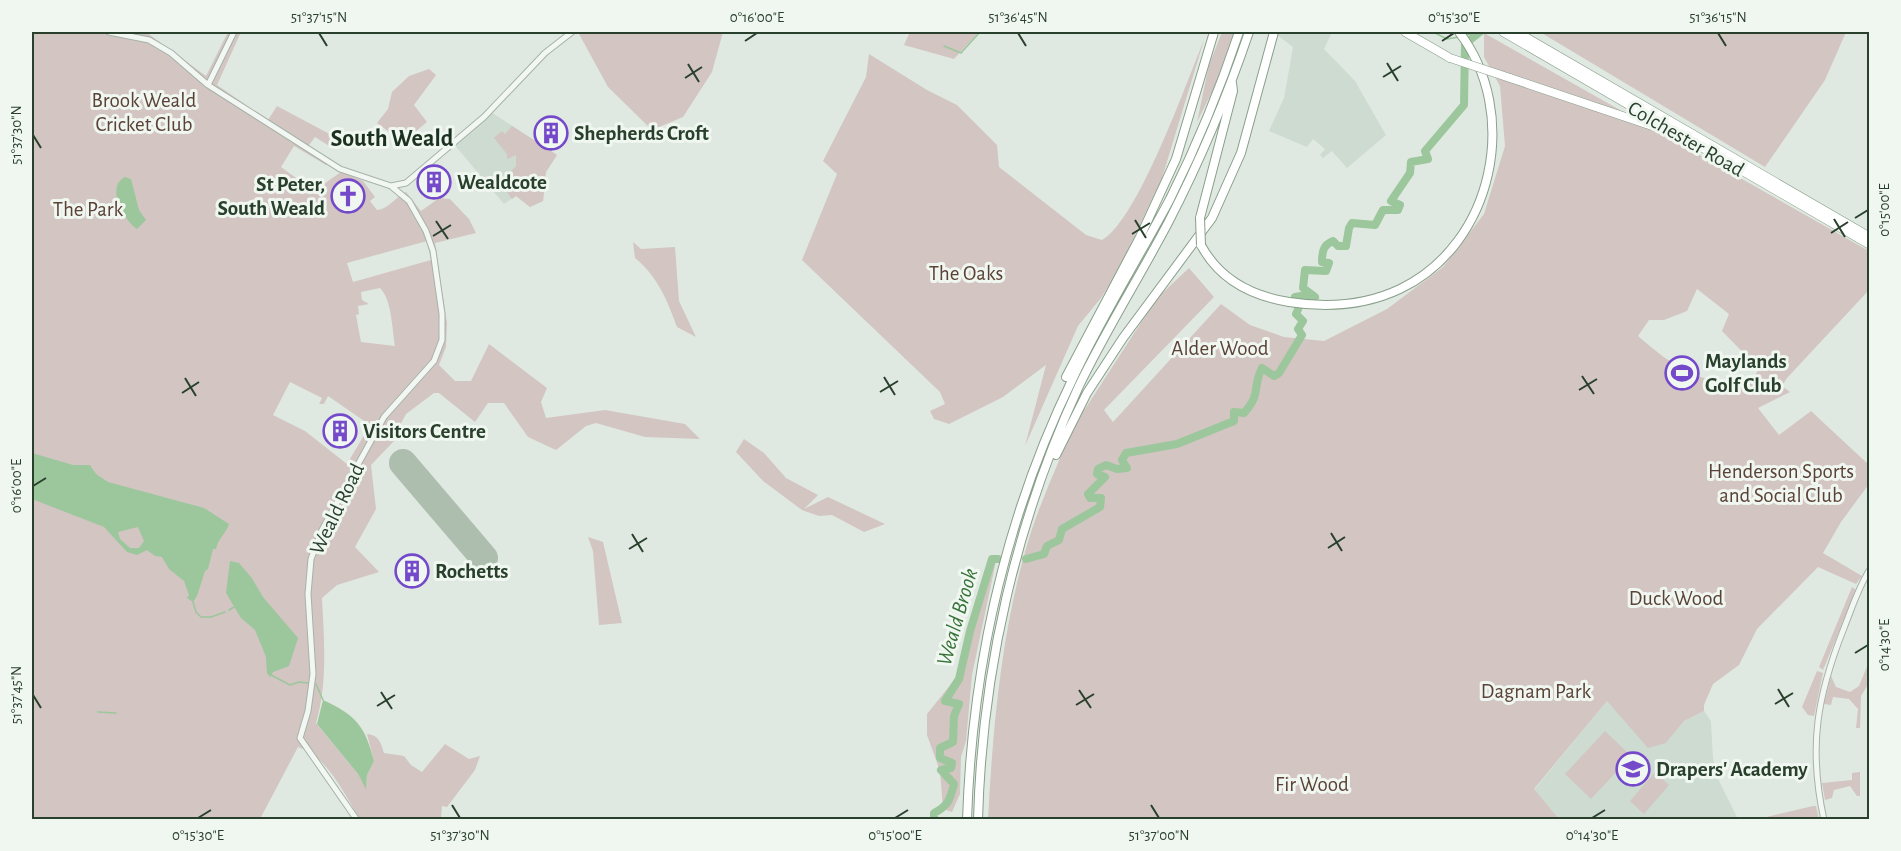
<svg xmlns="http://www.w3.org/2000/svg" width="1901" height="851" viewBox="0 0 1901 851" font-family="'Alegreya Sans',sans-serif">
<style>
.built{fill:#cedbd0}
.green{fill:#d2c5c2;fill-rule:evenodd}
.water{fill:#9cc79c;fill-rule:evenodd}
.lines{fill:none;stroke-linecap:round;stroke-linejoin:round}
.stream{stroke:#9cc79c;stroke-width:1.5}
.river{stroke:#9cc79c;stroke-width:8}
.runway{stroke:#adbeaf;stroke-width:28}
.tertiary-casing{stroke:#a5b3a7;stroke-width:7}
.trunk-casing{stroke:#889f8a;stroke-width:9}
.motorway-casing{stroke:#889f8a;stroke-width:10}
.tertiary{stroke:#f3f7f3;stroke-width:5}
.trunk{stroke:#fff;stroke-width:8}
.motorway{stroke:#fff;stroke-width:8}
.trunk-bridge-casing{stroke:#889f8a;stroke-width:9;stroke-linecap:butt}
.motorway-bridge-casing{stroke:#889f8a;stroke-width:10;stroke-linecap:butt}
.trunk-bridge{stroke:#fff;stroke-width:8}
.motorway-bridge{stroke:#fff;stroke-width:8}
.ticks{fill:none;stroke:#29402c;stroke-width:2}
.labels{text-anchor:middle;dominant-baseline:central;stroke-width:6;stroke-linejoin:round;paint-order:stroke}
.park-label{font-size:21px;fill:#5b4237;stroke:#f0f6f0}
.poi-label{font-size:21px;font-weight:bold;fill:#29402c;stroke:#f0f6f0;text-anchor:start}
.street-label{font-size:21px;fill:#29402c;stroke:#f0f6f0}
.water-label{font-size:22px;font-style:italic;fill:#357237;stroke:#f0f6f0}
.quarter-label{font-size:24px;font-weight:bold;fill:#1b301f;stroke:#f0f6f0}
.neatline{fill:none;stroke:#29402c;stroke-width:2}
.ticks-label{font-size:15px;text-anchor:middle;fill:#29402c}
</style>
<rect width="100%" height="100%" fill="#e0e9e1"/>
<path class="built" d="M1278,32H1332L1324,49L1355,81L1386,135L1347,168L1332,151L1323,158L1320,155L1325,149L1313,139L1307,147L1269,131L1284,98L1293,47L1277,35Z
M491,112L557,155L546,172L543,201L530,207L516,196L504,204L453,143Z
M1607,701L1666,743L1684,721L1704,711L1711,721L1713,759L1718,779L1738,819H1559L1534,790Z"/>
<path class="green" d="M32,32H146L206,76L228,32H241L217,85L268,120L277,106L339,139L334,149L315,137L307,148L331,163L326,165L294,146L281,167L314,191L341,172L363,181L375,197L370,201L377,210C389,209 395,197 406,192L421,211L439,198L450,199L469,219L476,233L435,243L447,323L446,347L439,365L455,381H471L489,344L547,388L541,402L546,418L605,410L685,424L700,439L645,437L596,423L586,426L556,450L528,437L504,403H488L475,422L439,393H434L406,414L399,427L394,441L371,465L376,509L355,547L379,572L337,585L322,598C324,640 328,682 316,723L358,774L366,787L367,775L374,761L367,734C379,735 381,743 384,753L404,756L411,765L422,772L445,744L469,759L480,756L475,770L447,807L442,806L441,819H360C345,796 327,755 298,747L260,819H32ZM427,241L431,260L353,282L347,263ZM380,288C392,300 392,329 395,346L361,342L356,315L359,314L358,306L369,304L362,300L361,292ZM290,382L322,398L319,404H324L328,396L370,425L347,464L305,431L273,415Z
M578,32H723L712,72L683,117L652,130L608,87Z
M910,32H979L954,59L904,45Z
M1222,32H1234L1214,88L1197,122L1209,65Z
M1540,32H1846L1825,80L1765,167Z
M1484,33L1869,251V290L1787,378L1782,386L1790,392L1758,408L1779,435L1811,411L1869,465V484L1841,522L1823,553L1862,576L1856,584L1818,567L1757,629L1739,665L1713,684L1704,705V711L1684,721L1666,743L1648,748L1607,701L1534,789L1559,819L988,820C993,723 1002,624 1031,532C1045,490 1064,450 1081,410L1085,409L1157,298L1189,268L1214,297L1104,410L1113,422L1221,304L1250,325L1284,337L1324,341L1387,309L1443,267L1484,214L1505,146L1500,86L1484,57ZM1697,289L1729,314L1722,331L1759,369L1750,383C1699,385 1675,368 1638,336L1649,320H1664L1687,311Z
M1204,40L1162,178L1118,271L1101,298L1078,326L1025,446L1046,365L1003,397L949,424L934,419L930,411L945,404L940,392L802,260L837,174L823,161L866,77L869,54L927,90L957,105L997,145L999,167L1086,235L1102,240C1138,220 1186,83 1204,40Z
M429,69L436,75L414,105L427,122L403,142L377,123L388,109L392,92L409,76Z
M512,126L557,155L546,172L543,201L530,207L516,196L512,199L497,179L501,176L510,187L516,182L509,173L516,166V155L507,159V154L494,138L502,131L505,134Z
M633,242L641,249L675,247L679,301L696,337L677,327C667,300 658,277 635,258Z
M744,439L764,453L786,478L818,495L804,509L828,497L885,524L864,532L832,515L819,516L802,510L763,481L736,452Z
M588,537L603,542L622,623L599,625L593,551Z
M996,561L972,675L966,741L961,757L960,794L952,812L943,809L940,771L927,735V714L959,674L971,621L988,568Z
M1852,587L1856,590L1823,670L1819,667Z
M1869,662V683L1861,696L1860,728H1856L1858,709L1849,699L1833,697L1831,705L1824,704L1831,676L1836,687L1850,692L1859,686Z
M1817,671L1823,673L1814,716L1808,715L1802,707Z
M1605,731L1631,756L1591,799L1565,774Z
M1655,772L1669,785L1644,814L1630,801Z
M1860,772V796H1857L1850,786L1834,790L1832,798L1825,800L1822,783L1852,780V773Z
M1813,806H1816L1819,819H1758Z"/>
<path class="water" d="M125,177L131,179L139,210L146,220L137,229C124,220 105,187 125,177Z
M32,453L73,465H90L96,474L108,482L204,508L229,524C226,534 218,538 216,549H213L208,569L205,571L197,596L193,602L187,598L189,595L184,581L169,569L162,557L155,556L147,550L137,555L127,552L104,527L32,499ZM138,527L144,541L139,548H130L120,539L118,532Z
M230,561L239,563L251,577L263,597L298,638L289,666L273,672L270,677L267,673L266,657L255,630L241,618L226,593Z
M323,700C356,715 365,726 374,761L367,775L366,789L358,774L317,724Z"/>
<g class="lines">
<path class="stream" d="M1433,32L1447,39L1459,37
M1464,35L1476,34
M944,46L961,53L980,32
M193,602L196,612L201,617H211L225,612
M229,610L234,607
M271,675L290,685L299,682L308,683
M316,684L323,700
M98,712L116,713"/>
<path class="river" d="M1026,559L1044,554L1047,546L1059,540L1062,529L1100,507L1101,498H1090L1088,494L1105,477L1097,474L1098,469L1106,465L1117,469L1127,468L1122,460L1126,453L1177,444L1234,421V412L1244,413C1262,393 1252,387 1262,368L1274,376L1279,373L1302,335L1298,329L1303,321L1296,314L1299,307L1295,297L1301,296L1309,302L1315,297L1303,288L1305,270L1326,271L1329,263L1322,262C1322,252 1323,245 1333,241L1338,246H1346L1349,228L1352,223L1375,225L1383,210H1398L1400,205L1391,201L1410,173L1411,162L1428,159L1425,151L1464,105L1465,44L1480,32
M934,820V813C948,806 950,800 954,784L941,770L951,768L952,763L940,758V748L953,742L954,716L959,704L945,701L959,679L970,631L992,559H998"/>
<path class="runway" d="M403,463L484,558"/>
<g class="tertiary-casing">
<path id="tertiary" d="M109,32L149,40L171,53L208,85L340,169L391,186L409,201L426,231L433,251L442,314V340L434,361L384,417L322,530L311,559L308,594L313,674L308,711L300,738L357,820
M208,85L234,32
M391,186L406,183L484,117L545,53L572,32
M1824,820C1808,747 1817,696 1844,628C1852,608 1858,588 1870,569"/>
</g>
<g class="trunk-casing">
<path id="trunk" d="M1405,32L1450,58
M1503,32L1870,245
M1517,32L1870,237
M1510,78L1664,130"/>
</g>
<g class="motorway-casing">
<path id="motorway" d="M1200,218L1233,91L1232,83
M1201,245C1219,279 1252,296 1289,302C1327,308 1364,306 1400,289C1494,244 1521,113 1459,32
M1066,377L1140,237L1176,159L1214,32
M1056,455L1087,393L1123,338L1212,218L1241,153L1274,32
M967,820C972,667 1006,516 1073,378C1102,316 1138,259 1170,199C1197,145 1220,89 1239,32
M978,820C982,671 1016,521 1079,386C1106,330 1139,278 1168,223C1200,161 1227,97 1249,32"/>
</g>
<use href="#tertiary" class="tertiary"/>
<use href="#trunk" class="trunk"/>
<use href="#motorway" class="motorway"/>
<g class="trunk-bridge-casing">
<path id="trunk-bridge" d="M1450,58L1510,78"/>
</g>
<g class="motorway-bridge-casing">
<path id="motorway-bridge" d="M1200,218L1201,245"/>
</g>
<use href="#trunk-bridge" class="trunk-bridge"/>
<use href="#motorway-bridge" class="motorway-bridge"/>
</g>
<path class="ticks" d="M319,33L327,46M1018,33L1026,46M1718,33L1726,46M745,41L757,33M1442,41L1454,33M1387,63L1398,81M688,64L699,82M1383,77L1401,66M685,78L702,67M33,135L41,148M1855,218L1868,210M1834,219L1845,237M1135,220L1146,238M436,221L448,239M1831,233L1848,222M1132,234L1150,223M433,236L451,225M1582,376L1594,394M884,377L895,395M185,378L196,396M1579,390L1597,379M880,392L898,381M182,393L199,382M33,486L46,478M1331,533L1342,551M632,534L643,552M1328,548L1345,537M629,549L647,538M1855,653L1868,645M1778,689L1789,707M1079,690L1091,708M381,692L392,709M33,695L41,708M1775,704L1793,693M1076,705L1094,694M377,706L395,695M452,805L460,818M1151,805L1159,818M198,818L211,810M895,818L908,810M1592,818L1605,810"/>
<defs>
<g id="building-ring" transform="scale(1.725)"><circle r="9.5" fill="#f0f6f0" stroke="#7449ca" stroke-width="1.5"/><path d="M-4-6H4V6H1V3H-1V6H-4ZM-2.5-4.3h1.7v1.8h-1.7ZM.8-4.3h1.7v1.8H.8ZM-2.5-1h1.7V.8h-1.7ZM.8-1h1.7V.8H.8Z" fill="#7449ca"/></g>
<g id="church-ring" transform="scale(1.725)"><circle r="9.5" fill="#f0f6f0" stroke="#7449ca" stroke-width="1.5"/><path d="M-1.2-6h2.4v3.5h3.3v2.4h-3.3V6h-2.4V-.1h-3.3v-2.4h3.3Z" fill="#7449ca"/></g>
<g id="stadium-ring" transform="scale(1.725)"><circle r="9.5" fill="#f0f6f0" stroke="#7449ca" stroke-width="1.5"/><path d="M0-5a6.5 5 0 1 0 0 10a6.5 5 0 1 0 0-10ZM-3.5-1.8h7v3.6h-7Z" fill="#7449ca"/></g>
<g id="school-ring" transform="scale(1.725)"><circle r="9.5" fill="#f0f6f0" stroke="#7449ca" stroke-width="1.5"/><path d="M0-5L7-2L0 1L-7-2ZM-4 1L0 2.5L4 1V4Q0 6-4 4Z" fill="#7449ca"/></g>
</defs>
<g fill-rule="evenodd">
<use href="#building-ring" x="551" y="133"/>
<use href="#building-ring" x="434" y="182"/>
<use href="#church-ring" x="348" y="196"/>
<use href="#stadium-ring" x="1682" y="373"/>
<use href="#building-ring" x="340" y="431"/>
<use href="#building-ring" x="412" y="571"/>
<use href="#school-ring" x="1633" y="769"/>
</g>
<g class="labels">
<g class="park-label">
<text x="144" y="100">Brook Weald<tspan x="144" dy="24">Cricket Club</tspan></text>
<text x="88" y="209">The Park</text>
<text x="966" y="273">The Oaks</text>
<text x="1220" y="348">Alder Wood</text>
<text x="1781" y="471">Henderson Sports<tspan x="1781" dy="24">and Social Club</tspan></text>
<text x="1676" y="598">Duck Wood</text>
<text x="1536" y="691">Dagnam Park</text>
<text x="1312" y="784">Fir Wood</text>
</g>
<g class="poi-label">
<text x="574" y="133">Shepherds Croft</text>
<text x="457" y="182">Wealdcote</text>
<text x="325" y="184" text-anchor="end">St Peter,<tspan x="325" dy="24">South Weald</tspan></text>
<text x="1705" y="361">Maylands<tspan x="1705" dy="24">Golf Club</tspan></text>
<text x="363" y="431">Visitors Centre</text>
<text x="435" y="571">Rochetts</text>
<text x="1656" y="769">Drapers' Academy</text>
</g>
<g class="street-label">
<text transform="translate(1686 139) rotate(30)">Colchester Road</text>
<text transform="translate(337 509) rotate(-64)">Weald Road</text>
</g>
<g class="water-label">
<text transform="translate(957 617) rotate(-74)">Weald Brook</text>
</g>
<g class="quarter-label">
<text x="392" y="139">South Weald</text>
</g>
</g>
<rect width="1901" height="851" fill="none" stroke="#f0f6f0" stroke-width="66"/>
<rect x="33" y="33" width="1835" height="785" class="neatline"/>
<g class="ticks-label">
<text x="319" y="22">51°37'15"N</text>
<text x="757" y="22">0°16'00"E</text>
<text x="1018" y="22">51°36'45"N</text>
<text x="1454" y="22">0°15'30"E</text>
<text x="1718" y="22">51°36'15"N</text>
<text transform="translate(16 135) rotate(-90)" y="5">51°37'30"N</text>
<text transform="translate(1884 210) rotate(-90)" y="5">0°15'00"E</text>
<text transform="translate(16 486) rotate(-90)" y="5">0°16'00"E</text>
<text transform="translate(1884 645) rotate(-90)" y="5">0°14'30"E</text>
<text transform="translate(16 695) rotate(-90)" y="5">51°37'45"N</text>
<text x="198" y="840">0°15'30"E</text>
<text x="460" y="840">51°37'30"N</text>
<text x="895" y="840">0°15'00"E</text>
<text x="1159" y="840">51°37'00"N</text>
<text x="1592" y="840">0°14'30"E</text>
</g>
</svg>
